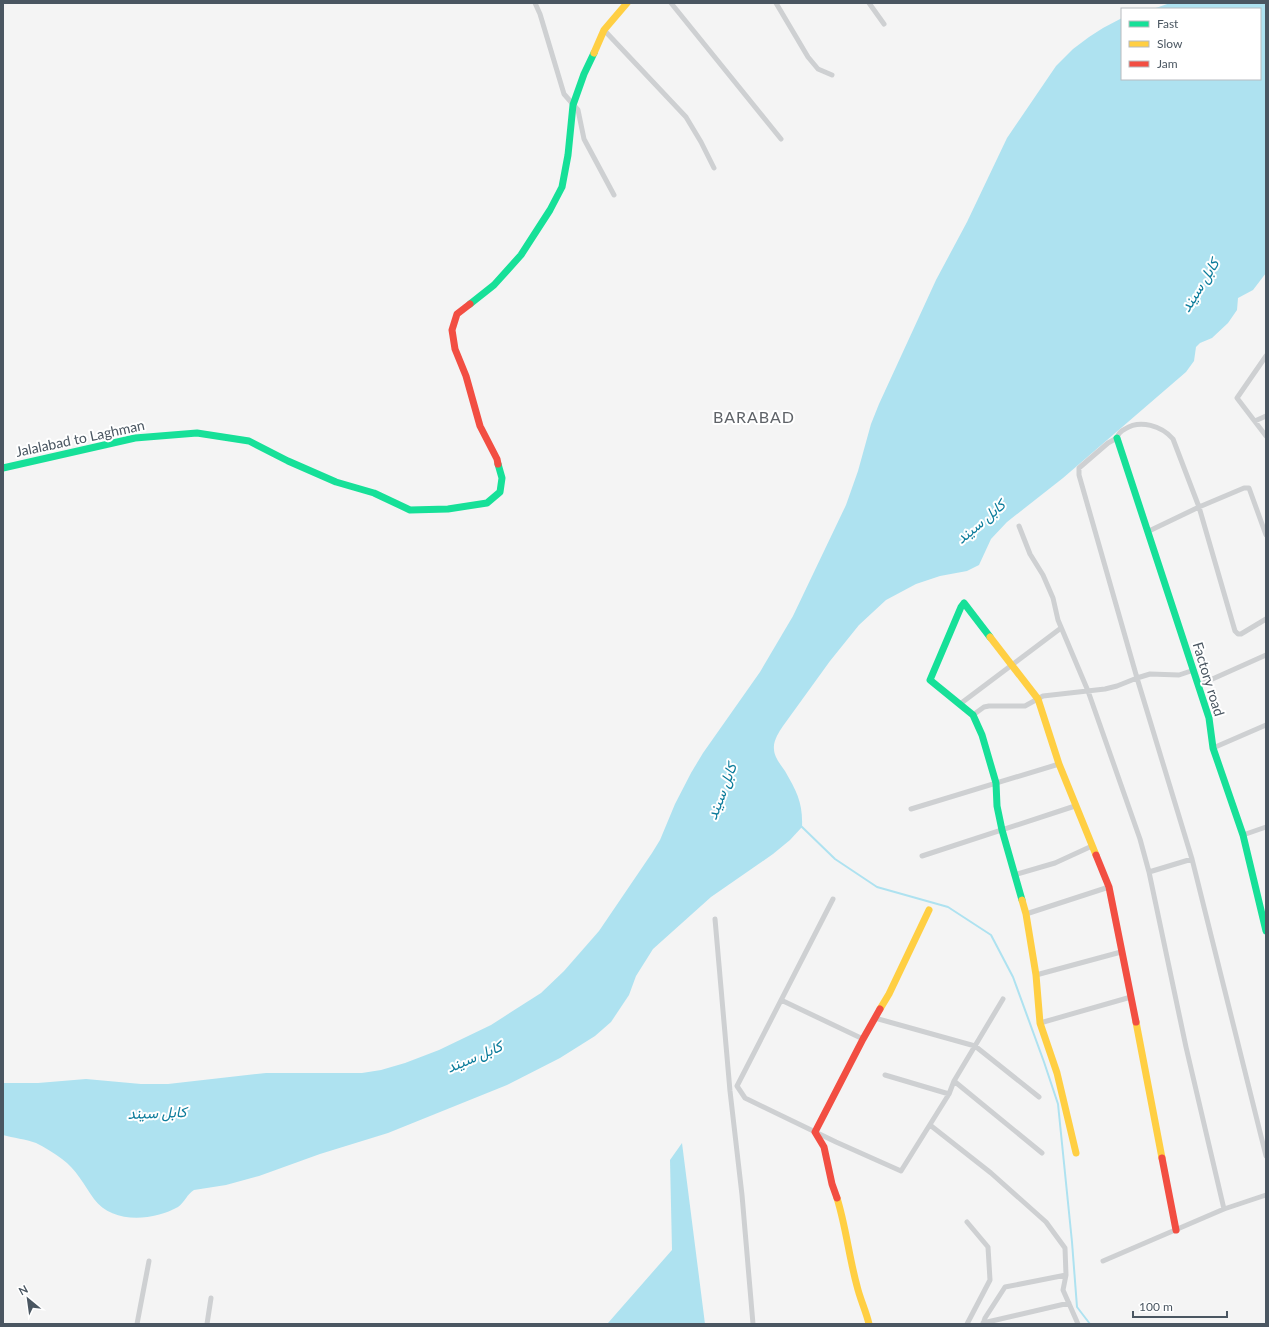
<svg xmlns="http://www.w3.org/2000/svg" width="1269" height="1327" viewBox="0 0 1269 1327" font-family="Lato,Vazirmatn,sans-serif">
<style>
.water{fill:#aee2f0}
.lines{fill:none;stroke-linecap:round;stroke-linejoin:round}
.stream{stroke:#aee2f0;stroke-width:2}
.street{stroke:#ced0d2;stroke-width:5}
.fast{stroke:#16e098;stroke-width:7}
.slow{stroke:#ffcf43;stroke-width:7}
.jam{stroke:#f24e42;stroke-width:7}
.labels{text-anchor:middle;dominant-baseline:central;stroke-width:4;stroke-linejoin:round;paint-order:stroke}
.street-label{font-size:14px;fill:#4a5661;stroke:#fff}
.water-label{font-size:15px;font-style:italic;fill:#0c7c9b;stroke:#fff}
.quarter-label{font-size:16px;letter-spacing:1px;fill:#5f6368;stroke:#fff}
</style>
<rect width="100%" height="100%" fill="#f4f4f4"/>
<path class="water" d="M1170,3H1266V273L1253,290L1238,298L1237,310L1228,323L1212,338L1200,343L1196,347L1194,361L1186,372L1063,478L1007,522L991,539L979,565L967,571L940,576L916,584L886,600L859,625L830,661L783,726C779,732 773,741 774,749C774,757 781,765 785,771C797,792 803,803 802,827L790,840L773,854L711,897L653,949L636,976L629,995L611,1022L595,1036L560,1058L507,1085L388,1133L320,1154L259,1176L226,1185L194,1190C187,1194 185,1202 178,1207C153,1221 112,1224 94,1199C84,1185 76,1169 62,1159C54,1153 44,1147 36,1143C26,1139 13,1138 3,1135V1083H38L86,1079L141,1084H168L266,1073H362L381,1070L405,1063L439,1050L491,1025L541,993L564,971L599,931L652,853L660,840L675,804L691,773L703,753L760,672L793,616L846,505L858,471L871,424L879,404L936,280L967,222L1007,138L1056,66L1073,49L1089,37L1103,28L1122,18V79H1260V9H1153Z
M682,1143L705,1324H605L608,1323L672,1250L670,1160Z"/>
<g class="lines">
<path class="stream" d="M801,826L835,859L877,887L948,907L991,935L1013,977L1044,1062L1058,1104L1072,1242L1077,1307L1090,1324"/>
<path class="street" d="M535,3L540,14L564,94L578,110L584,139L614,195
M671,3L781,139
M776,3L808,57L818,69L832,75
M869,3L884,24
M604,30L686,117L701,142L714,168
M1266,356L1237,398L1266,436
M1255,421L1266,416
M1019,526L1030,554L1043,575L1053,598L1058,620L1088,691L1140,839L1149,872L1186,1047L1224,1209
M1149,531L1199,507L1244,488H1249L1266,535
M1266,619L1241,634H1238L1235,631L1199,507L1173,439C1162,426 1140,419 1125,429C1121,431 1118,433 1117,438L1108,443L1079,468V475L1137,678L1192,859L1266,1156
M1199,685L1266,655
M960,704L1061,628
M973,715L984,707L989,706H1025L1043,696L1105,689L1117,686L1137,678L1150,674L1179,675L1194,670
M1213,748L1266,725
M911,809L1059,764
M1243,835L1266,827
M922,856L1075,806
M1149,872L1192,859
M1014,875L1055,863L1092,846
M833,899L737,1086L745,1098L836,1142L901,1171L949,1094L954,1081L1003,999
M1026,914L1109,887
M715,919L730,1091L742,1195L753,1324
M1036,975L1121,952
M781,1000L863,1039
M875,1018L975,1046L1039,1097
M1040,1023L1131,997
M885,1075L949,1094
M954,1081L1042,1153
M930,1125L991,1173L1046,1222L1065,1248L1066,1275L1063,1290L1078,1324
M1103,1261L1224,1209L1266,1195
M983,1323L1069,1303
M137,1324L149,1261
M207,1324L211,1298
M967,1324L990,1280L988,1247L967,1222
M983,1324L985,1318L1005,1287L1066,1275"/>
<path class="fast" d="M470,304L494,285L521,255L550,210L562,187L568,155L573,105L584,74L594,53
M1117,438L1209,718L1213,748L1243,835L1266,931
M3,468L135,438L197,433L249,441L288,461L336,482L374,493L410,510L448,509L487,503L500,492L502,478L498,464
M990,637L964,603L961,607L930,680L973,715L982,735L996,783L997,806L1002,830L1022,900"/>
<path class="slow" d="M594,53L604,30L627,3
M990,637L1038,699L1059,764L1096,855
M1022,900L1026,914L1036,975L1040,1023L1057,1073L1076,1153
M880,1009L889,994L929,910
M1136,1022L1162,1158
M837,1198C846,1227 849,1257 857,1286C860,1299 866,1311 869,1324"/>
<path class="jam" d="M470,304L457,314L452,330L455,349L466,376L480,426L497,459L498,464
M1096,855L1109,887L1136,1022
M1162,1158L1176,1230
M837,1198L832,1184L824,1147L815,1132L863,1039L880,1009"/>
</g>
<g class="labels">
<g class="street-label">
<text transform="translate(80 438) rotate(-12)">Jalalabad to Laghman</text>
<text transform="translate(1209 679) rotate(73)">Factory road</text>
</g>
<g class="water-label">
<text transform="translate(1199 285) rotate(-58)">کابل سيند</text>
<text transform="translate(980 521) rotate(-40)">کابل سيند</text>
<text transform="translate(721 791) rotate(-69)">کابل سيند</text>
<text transform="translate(474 1056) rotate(-23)">کابل سيند</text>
<text transform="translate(157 1112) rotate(-2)">کابل سيند</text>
</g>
<g class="quarter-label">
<text x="754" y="416">BARABAD</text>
</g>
</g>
<rect width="1269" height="1327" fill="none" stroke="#4a5661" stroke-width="8"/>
<rect x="1121" y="8" width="140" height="72" fill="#ffffff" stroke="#b7bbc0"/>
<rect x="1129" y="21" width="20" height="6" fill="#16e098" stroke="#b7bbc0"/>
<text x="1157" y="28" font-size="12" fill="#4a5661">Fast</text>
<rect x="1129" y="41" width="20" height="6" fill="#ffcf43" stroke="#b7bbc0"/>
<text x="1157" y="48" font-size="12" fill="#4a5661">Slow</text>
<rect x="1129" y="61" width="20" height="6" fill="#f24e42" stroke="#b7bbc0"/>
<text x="1157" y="68" font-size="12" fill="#4a5661">Jam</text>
<g transform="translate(28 1299) rotate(331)" stroke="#ffffff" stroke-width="3" paint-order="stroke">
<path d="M0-3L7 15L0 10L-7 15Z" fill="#4a5661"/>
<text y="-6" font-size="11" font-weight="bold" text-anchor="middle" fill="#4a5661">N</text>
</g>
<path d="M1133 1311v6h94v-6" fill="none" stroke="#4a5661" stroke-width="2"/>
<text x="1139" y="1311" font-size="12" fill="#4a5661" stroke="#ffffff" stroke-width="3" paint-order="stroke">100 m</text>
</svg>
